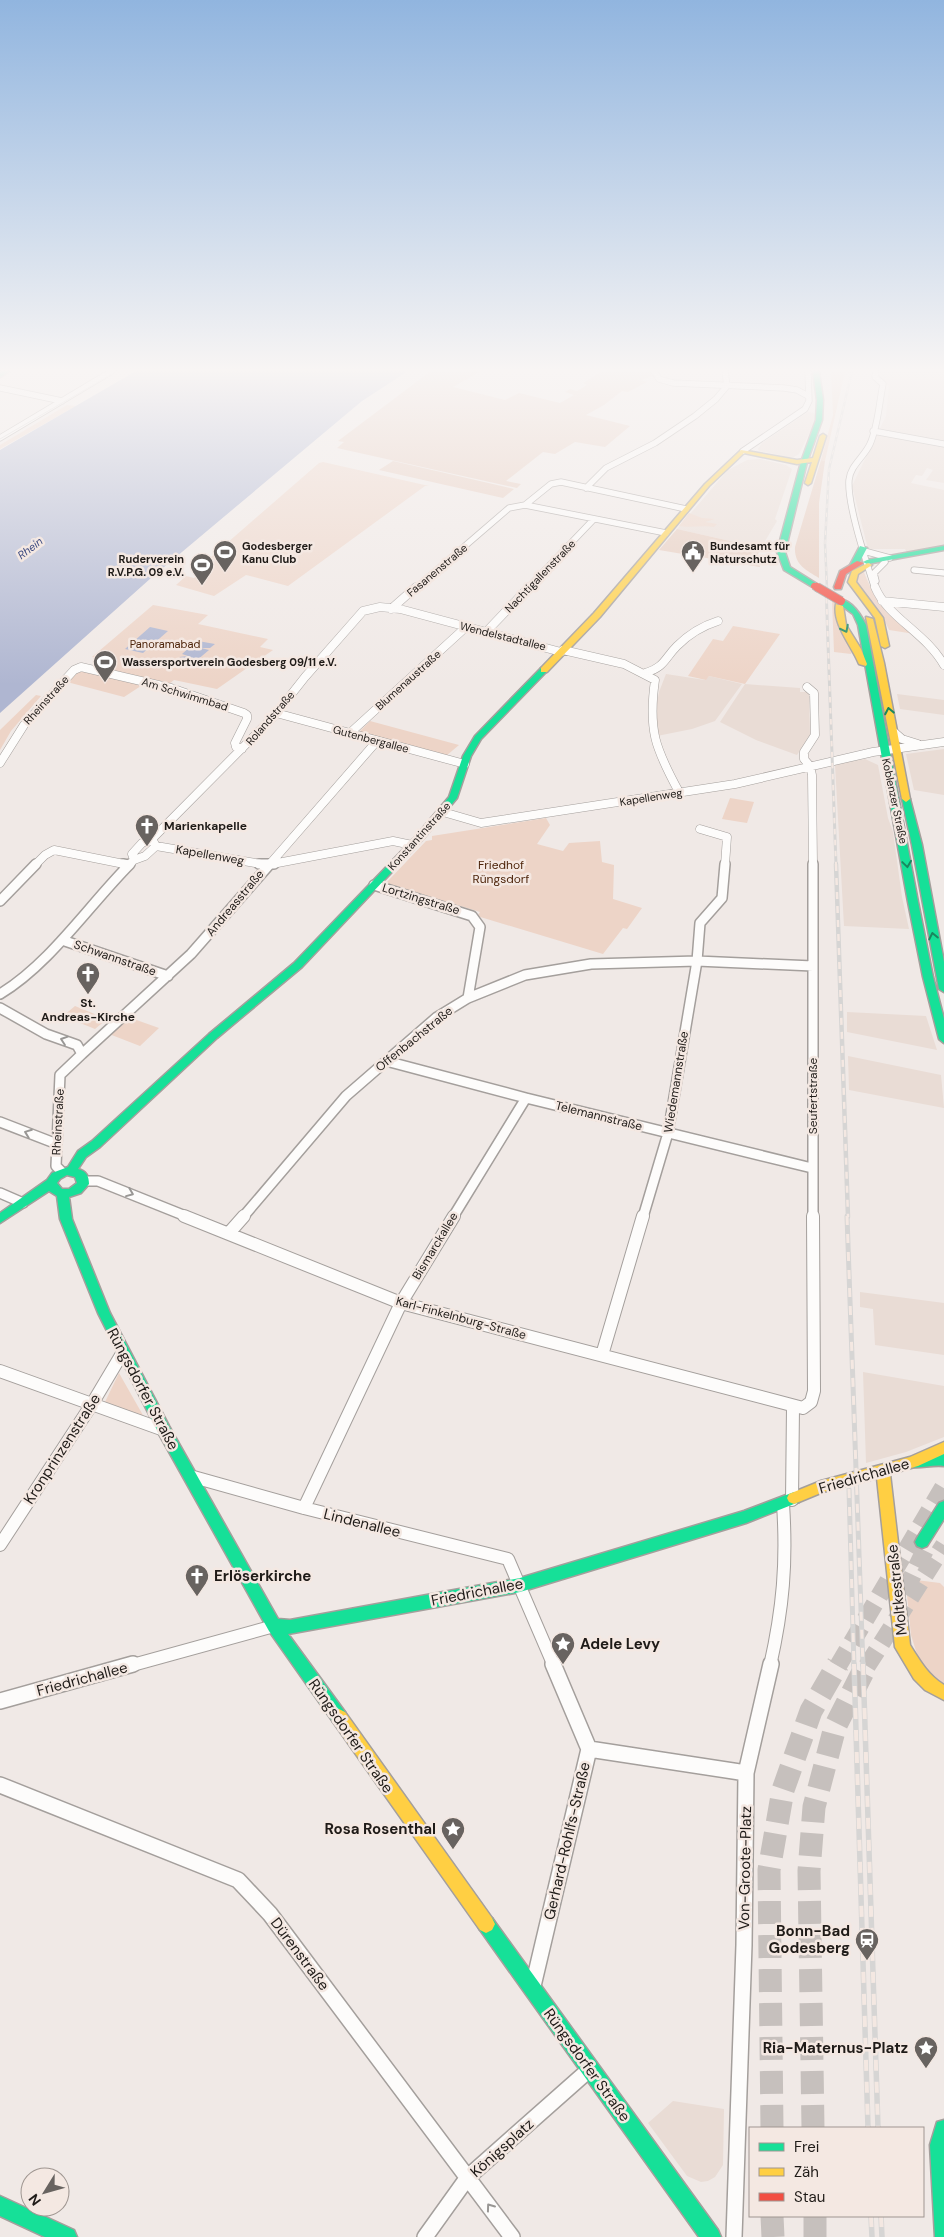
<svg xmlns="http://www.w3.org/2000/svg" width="944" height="2237" viewBox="0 0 944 2237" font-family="'DM Sans',sans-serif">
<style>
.built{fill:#e9dcd5}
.green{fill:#edd4c7}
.forest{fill:#e6cbbd}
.water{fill:#afb6d1}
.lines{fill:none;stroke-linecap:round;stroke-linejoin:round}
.primary-tunnel-far1{stroke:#c6c0bd;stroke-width:18;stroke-dasharray:18 9;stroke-linecap:butt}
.primary-tunnel{stroke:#c6c0bd;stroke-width:23;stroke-dasharray:23 11;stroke-linecap:butt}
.street-far4-casing{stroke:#a49f9c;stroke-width:7}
.street-far3-casing{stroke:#a49f9c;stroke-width:9}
.street-far2-casing{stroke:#a49f9c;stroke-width:12}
.street-far1-casing{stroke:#a49f9c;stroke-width:14}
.street-casing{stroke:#a49f9c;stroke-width:18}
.fast-casing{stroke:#a49f9c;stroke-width:3}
.slow-casing{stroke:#a49f9c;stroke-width:3}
.jam-casing{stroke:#a49f9c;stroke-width:3}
.street-far4{stroke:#fdfcfb;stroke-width:5.5}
.street-far3{stroke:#fdfcfb;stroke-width:8}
.street-far2{stroke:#fdfcfb;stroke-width:9}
.street-far1{stroke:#fdfcfb;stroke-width:12}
.street{stroke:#fdfcfb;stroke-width:15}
.fast{fill:#16e098;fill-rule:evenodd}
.slow{fill:#ffcf43;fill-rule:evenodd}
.jam{fill:#f24e42;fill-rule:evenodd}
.tram{stroke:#d6d5d4;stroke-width:1}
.rail-far4-casing{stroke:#d6d5d4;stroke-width:2.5}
.rail-far3-casing{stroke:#d6d5d4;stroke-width:3}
.rail-far2-casing{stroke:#d6d5d4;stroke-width:4.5}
.rail-far1-casing{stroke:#d6d5d4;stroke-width:5}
.rail-casing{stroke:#d6d5d4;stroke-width:5.5}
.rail-far4{stroke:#f4e8e2;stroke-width:1;stroke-dasharray:4.5;stroke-linecap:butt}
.rail-far3{stroke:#f4e8e2;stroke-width:2;stroke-dasharray:5.5;stroke-linecap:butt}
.rail-far2{stroke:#f4e8e2;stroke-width:2.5;stroke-dasharray:7;stroke-linecap:butt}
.rail-far1{stroke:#f4e8e2;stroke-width:3;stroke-dasharray:9;stroke-linecap:butt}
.rail{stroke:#f4e8e2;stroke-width:4;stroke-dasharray:11;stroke-linecap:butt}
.jam-bridge-far1-casing{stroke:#a49f9c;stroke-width:8;stroke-linecap:butt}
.jam-bridge-casing{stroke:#a49f9c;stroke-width:10;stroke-linecap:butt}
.jam-bridge-far1{stroke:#f24e42;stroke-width:6}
.jam-bridge{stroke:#f24e42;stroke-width:8}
.oneway{stroke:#1a875e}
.oneway2{stroke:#999795}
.labels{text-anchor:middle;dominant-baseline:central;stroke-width:5;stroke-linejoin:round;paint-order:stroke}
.far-poi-label{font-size:11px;font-weight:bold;fill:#1f1b18;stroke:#f4e8e2;text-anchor:start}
.far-water-label{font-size:11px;font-style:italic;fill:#3c4a80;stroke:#f4e8e2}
.far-street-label{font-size:11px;fill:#1f1b18;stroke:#f4e8e2}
.far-park-label{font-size:11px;fill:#4c2309;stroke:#f4e8e2}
.poi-label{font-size:12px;font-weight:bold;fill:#1f1b18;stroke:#f4e8e2;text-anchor:start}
.street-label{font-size:12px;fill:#1f1b18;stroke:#f4e8e2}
.park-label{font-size:12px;fill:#4c2309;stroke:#f4e8e2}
.near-street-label{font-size:15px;fill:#1f1b18;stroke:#f4e8e2}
.near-poi-label{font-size:15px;font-weight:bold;fill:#1f1b18;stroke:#f4e8e2;text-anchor:end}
</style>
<rect width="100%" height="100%" fill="#f0e9e6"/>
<path class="built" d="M880,371H944V483L926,480L933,470L927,468L922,476L916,475L911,483L944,490V547L907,553L905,549H868L852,486L886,416L889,386L879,377Z
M808,412L814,413L815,416L812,428L799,454L794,457H788L759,451L758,449L762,443Z
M760,459L786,465L792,469L775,519L777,521L761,548L677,529L728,470L747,460Z
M666,674L705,680L709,676L742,684L715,721L692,729L657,736L655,713L659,692Z
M745,684L800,688V692H809L810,735L797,755L756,740L720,722Z
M897,694L944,700V715L900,709Z
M944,749V795L914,790L906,754Z
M865,759L878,765L888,818L893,832L902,897L909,929L844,926L835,764Z
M847,1012L926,1016L937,1050L847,1032Z
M848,1056L941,1075L944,1108L849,1090Z
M860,1292L944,1303V1355L875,1345L873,1309L860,1307Z
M863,1372L944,1386V1437L906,1452L866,1463Z
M673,2101L724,2109L723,2165L715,2177L708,2181L701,2182L687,2176L648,2123Z"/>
<path class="green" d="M831,371H845L825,461L821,460L833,415Z
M67,405L76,406L0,449V445Z
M323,462L429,486H425L288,586L246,575L214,596L176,585L186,576L194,578L215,561L211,557L319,463Z
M689,513L702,518L715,519L705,522L717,524L714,527C702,525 691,528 679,526Z
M862,571L864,572C875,602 891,614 915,634L889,630C883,613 858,592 856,581C856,576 859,574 862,571Z
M832,601L838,605L853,650L851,654L834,652Z
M153,605L208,615L198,624L268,639L260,647L273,650L217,689L174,680L169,684L95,667L103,660L92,657Z
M733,626L780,634L745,684L709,676L706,680L688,676L713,639L723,641Z
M83,670L144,684L124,697L67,682L77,672Z
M36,695L41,696L11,731L0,750V730Z
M370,721L459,745L446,756L359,732Z
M730,798L754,802L747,823L722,819Z
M546,818L550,825L537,844L563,851L569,843L600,841L602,862L614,865L613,899L642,908L627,929L623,928L603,954L477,916L480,912L386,883L426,841L432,840V836Z
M75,1006L107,1019L95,1029L63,1016Z
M128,1017L159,1028L140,1046L109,1034Z
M119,1373L144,1417L105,1402Z
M902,1572L916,1580L940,1583L944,1587V1684L920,1663L916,1651L911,1635L907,1595Z"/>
<path class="forest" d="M431,371H481L453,387L505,400L519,393L560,403L574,395L565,392L570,389L577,391L587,385L583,383L602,371H650L653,376L641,380L647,382L628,392L622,391L604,405L586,415L630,426L605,447L575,442L555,454L543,452L506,481L521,484L517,488L337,448L344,442L338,441Z
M821,460L825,461L819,503V578C806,570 794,565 795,547Z
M393,461L514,489L503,498L379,470Z
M677,529L761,548L757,556L760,567L659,550Z"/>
<path class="water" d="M136,371H408L362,401L151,578L0,713V450Z
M150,627L168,631L143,653L125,649Z
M198,641L215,644L210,648H201L209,650L196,661L179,657L188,656L182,654L191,646H198L193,645Z"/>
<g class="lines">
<path class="primary-tunnel-far1" d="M905,1591L926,1548
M838,1666L944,1486
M867,1666L944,1545"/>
<path class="primary-tunnel" d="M772,2128L769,1870L783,1790L811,1711L838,1664
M813,2128L809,1871L814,1807L835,1727L867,1664
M772,2216L773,2237
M815,2216V2237"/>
<g class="street-far4-casing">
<path id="street-far4" d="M654,371L659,379L673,383L784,388L797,390L808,396
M0,388L62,401
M873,431L944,444
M0,438L112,371
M743,451L805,409L809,401L808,371
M586,488L606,468L655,443L695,416L716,399L727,386L725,371
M525,505L666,533
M864,551L890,558
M914,570L944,573
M876,581L874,573L885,562
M415,589L509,508L525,505L551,484L561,482L686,509
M527,589L593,520
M875,589C867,564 847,505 849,480C850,466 864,457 870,444C878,426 879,404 883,384L875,377L876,371"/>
</g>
<g class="street-far3-casing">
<path id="street-far3" d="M875,587C887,617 926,633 944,665
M882,601L944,607
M391,609L416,587
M486,632L529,587
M563,650L624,664L655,680C648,730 655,748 679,792
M645,673C665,667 664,659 677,646C689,634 702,626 718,621
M807,687L814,693L815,735L804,752V759L810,766L812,775L813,865
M276,713L465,764
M894,732L902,739L918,744
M350,733L466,627
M0,763L24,725L74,670L81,667L171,688L244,713L247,715V719L235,743L236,747L242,749
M443,812L481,823L735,784L873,752L944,742
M700,829L727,837L725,865
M152,839L156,846L145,856L134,860L132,854L142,843Z
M152,839L275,715L305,677L363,611L380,607L400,609L561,652
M156,846L267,865
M35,865L45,855L54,850L129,865
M129,865L134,860
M267,865L393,841L412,845
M269,865L377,741"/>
</g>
<g class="street-far2-casing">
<path id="street-far2" d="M123,864L129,865
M259,864H274
M813,864V1217
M374,885L472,916L480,927L468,998
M0,901L36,864
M62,940L168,976
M0,994C50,964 89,905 130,864
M0,1008L46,1034L77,1045L82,1054L60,1075L56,1166L62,1172
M82,1054L191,954L270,864
M386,1061L526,1098L812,1168
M0,1122L57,1144
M83,1181H98L188,1217
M0,1193L23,1203
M243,1217L346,1096L437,1017L468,998L525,975L591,964L697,961L813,966
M453,1217L526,1098
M643,1217L668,1133L697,961L700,923L722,898L725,864"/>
</g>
<g class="street-far1-casing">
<path id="street-far1" d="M184,1216L401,1303L803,1408L811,1402L814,1391L813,1216
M229,1233L244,1216
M602,1355L643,1216
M0,1371L164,1430
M190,1476L304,1508L508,1559L554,1666
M792,1500L793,1407
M304,1508L401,1303L454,1216
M0,1545L92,1404L123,1352
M129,1666L274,1626
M770,1666C783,1608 787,1563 783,1504"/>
</g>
<g class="street-casing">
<path id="street" d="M0,1701L133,1664
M589,1749L746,1773
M0,1785L238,1880L270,1914L512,2237
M533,1986L589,1749L553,1664
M425,2237L468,2177L590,2069
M734,2237L744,1945L746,1773L771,1664"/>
</g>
<g class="fast-casing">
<path id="fast" d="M2,371H10L0,377V373Z
M813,371H819L823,400L822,420L807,462L785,552L790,567L817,584V588H814L784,570L777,552L801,462L816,420L817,400Z
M860,546L867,548L857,567H851L850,565Z
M944,546V550L867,564L863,562L867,560Z
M838,599C851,599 861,615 866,625L918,902L933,977L944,1019V1043L939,1039L923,977L908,902L858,625L853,614L838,603Z
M541,668L548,670L481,739L471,756L457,798L423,839L302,967L217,1038L100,1147L86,1157L78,1169C86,1171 89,1176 89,1184L81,1193L69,1197L72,1219L110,1313L169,1426L278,1619L290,1620L520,1578L744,1511L794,1492L799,1494L801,1498L799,1502L746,1523L520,1592L288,1634L345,1712L347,1717L345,1722L339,1725L333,1722L269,1631L159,1434L98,1313L60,1219L57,1196L49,1191L0,1223V1213L47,1180L52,1173L68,1167L78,1151L92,1141L209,1034L294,963L417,835L449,797L463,756L475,736ZM67,1175L75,1177L77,1183L69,1189H62L57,1183L60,1179Z
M906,796L910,799L922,845L944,962V992L939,989L912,845L902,799Z
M933,1452L944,1454V1466C931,1464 918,1470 908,1466L906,1462L908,1458Z
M944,1501V1519L927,1546L922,1548L917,1546L915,1542L917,1538L939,1503Z
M486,1915L492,1918L718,2230L721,2237H699L480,1930L477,1924L480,1918Z
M944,2120V2237H935L930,2145L937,2122Z
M0,2196L74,2230L77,2237H45L0,2216Z"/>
</g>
<g class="slow-casing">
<path id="slow" d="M823,434L826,436L811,483L808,485L805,483L812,462L797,464L744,453L709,486L600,617L547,672H541V668L594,613L705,484L741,450L797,460L813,458L820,436Z
M868,563L872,565L858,574L856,582L883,618L889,646L885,648L881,646L875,618L848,582L852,571Z
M836,604L843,606L846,625L861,649L867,664L866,666L859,664C852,646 832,624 836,604Z
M866,617L873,619L884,663L910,799L906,802L902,799Z
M944,1442V1454L918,1466L890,1474L910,1645C920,1661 928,1675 944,1685V1700L925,1690L914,1679L895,1647L877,1478L823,1492L794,1504L789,1502L787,1498L789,1494L821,1481L910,1457Z
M339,1709L345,1712L492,1918L495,1924L492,1930L486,1933L480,1930L333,1722L331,1717L333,1712Z"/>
</g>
<g class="jam-casing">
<path id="jam" d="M857,561L864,563L846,574L841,589H835L834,587L840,571Z"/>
</g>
<use href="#street-far4" class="street-far4"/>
<use href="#street-far3" class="street-far3"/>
<use href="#street-far2" class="street-far2"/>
<use href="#street-far1" class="street-far1"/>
<use href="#street" class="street"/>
<use href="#fast" class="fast"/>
<use href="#slow" class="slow"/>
<use href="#jam" class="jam"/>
<path class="tram" d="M0,439L117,371"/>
<g class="rail-far4-casing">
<path id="rail-far4" d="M827,589L825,543L829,469L852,371"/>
</g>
<g class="rail-far3-casing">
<path id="rail-far3" d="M826,587L836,865"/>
</g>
<g class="rail-far2-casing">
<path id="rail-far2" d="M836,864L848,1217"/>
</g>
<g class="rail-far1-casing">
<path id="rail-far1" d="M847,1216L863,1666
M849,1489L854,1666"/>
</g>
<g class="rail-casing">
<path id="rail" d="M854,1664L868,2128
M863,1664L878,2128
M871,2216L872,2237
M881,2216L882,2237"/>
</g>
<use href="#rail-far4" class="rail-far4"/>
<use href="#rail-far3" class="rail-far3"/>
<use href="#rail-far2" class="rail-far2"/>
<use href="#rail-far1" class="rail-far1"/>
<use href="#rail" class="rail"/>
<g class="jam-bridge-far1-casing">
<path id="jam-bridge-far1" d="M814,586L819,589"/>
</g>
<g class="jam-bridge-casing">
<path id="jam-bridge" d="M817,587L841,601"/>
</g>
<use href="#jam-bridge-far1" class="jam-bridge-far1"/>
<use href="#jam-bridge" class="jam-bridge"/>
</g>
<defs><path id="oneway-chevron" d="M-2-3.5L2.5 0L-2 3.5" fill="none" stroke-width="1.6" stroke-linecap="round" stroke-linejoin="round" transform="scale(1.25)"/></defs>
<g class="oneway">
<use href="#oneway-chevron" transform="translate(845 629) rotate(63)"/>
<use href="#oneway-chevron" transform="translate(889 711) rotate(-101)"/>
<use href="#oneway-chevron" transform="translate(907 864) rotate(82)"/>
<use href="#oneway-chevron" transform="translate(933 936) rotate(-102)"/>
</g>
<g class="oneway2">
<use href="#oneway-chevron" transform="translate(64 1040) rotate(-161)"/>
<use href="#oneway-chevron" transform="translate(28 1133) rotate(-159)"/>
<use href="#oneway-chevron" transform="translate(130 1193) rotate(22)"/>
<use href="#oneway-chevron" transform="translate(490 2207) rotate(-126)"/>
</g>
<linearGradient id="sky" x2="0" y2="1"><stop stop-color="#91b5df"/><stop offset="0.54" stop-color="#f8f5f4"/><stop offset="1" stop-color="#f8f5f4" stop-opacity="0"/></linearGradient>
<rect width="944" height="685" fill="url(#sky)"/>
<defs>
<g id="stadium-pin" transform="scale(1.25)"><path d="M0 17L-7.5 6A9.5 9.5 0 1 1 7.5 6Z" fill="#686360" stroke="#f4e8e2"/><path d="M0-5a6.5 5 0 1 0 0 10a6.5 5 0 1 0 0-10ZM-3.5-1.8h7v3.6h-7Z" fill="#fff"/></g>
<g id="civic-pin" transform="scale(1.25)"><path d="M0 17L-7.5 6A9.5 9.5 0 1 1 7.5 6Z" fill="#686360" stroke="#f4e8e2"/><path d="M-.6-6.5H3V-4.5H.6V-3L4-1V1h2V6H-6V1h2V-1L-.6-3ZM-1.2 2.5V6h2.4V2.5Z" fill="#fff"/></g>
<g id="church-pin" transform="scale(1.25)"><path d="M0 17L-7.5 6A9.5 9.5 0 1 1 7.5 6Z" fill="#686360" stroke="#f4e8e2"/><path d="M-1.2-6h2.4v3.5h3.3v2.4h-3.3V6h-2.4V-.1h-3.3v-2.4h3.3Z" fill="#fff"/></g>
<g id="sight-pin" transform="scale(1.25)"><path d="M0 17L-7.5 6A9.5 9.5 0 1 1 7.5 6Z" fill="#686360" stroke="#f4e8e2"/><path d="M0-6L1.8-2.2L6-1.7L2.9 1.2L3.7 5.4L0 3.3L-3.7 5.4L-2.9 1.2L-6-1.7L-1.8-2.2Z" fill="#fff"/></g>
<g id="station-pin" transform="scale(1.25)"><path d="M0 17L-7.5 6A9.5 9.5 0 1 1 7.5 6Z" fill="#686360" stroke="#f4e8e2"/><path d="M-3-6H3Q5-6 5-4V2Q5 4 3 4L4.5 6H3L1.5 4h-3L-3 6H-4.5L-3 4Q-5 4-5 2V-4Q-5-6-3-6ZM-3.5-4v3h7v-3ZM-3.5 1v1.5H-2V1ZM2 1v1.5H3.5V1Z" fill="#fff"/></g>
</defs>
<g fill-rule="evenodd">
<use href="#stadium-pin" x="225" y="552"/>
<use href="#civic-pin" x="693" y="552"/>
<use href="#stadium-pin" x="202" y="565"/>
<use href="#stadium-pin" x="105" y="662"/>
<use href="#church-pin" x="147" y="826"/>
<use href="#church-pin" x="88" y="974"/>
<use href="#church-pin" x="197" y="1576"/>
<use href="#sight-pin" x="563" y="1644"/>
<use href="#sight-pin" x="453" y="1829"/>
<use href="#station-pin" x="867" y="1940"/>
<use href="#sight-pin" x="926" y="2048"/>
</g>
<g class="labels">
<g class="far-poi-label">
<text x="242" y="546">Godesberger<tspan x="242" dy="13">Kanu Club</tspan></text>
<text x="710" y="546">Bundesamt für<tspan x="710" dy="13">Naturschutz</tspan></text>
<text x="184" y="559" text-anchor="end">Ruderverein<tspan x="184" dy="13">R.V.P.G. 09 e.V.</tspan></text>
<text x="122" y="662">Wassersportverein Godesberg 09/11 e.V.</text>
</g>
<g class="far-water-label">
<text transform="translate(30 548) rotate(-37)">Rhein</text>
</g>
<g class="far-street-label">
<text transform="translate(437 570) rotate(-40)">Fasanenstraße</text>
<text transform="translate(540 576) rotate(-46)">Nachtigallenstraße</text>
<text transform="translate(503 636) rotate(14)">Wendelstadtallee</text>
<text transform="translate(408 680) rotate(-42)">Blumenaustraße</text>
<text transform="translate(185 694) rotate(17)">Am Schwimmbad</text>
<text transform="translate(46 700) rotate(-48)">Rheinstraße</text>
<text transform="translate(270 718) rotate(-49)">Rolandstraße</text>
<text transform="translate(371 739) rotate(15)">Gutenbergallee</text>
<text transform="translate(651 797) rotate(-9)">Kapellenweg</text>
<text transform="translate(895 801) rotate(78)">Koblenzer Straße</text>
<text transform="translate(419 836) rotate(-48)">Konstantinstraße</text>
</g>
<g class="far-park-label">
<text x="165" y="644">Panoramabad</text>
</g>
<g class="poi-label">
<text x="164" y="826">Marienkapelle</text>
<text x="88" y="1003" text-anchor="middle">St.<tspan x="88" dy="14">Andreas-Kirche</tspan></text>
</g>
<g class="street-label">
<text transform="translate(210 855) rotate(10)">Kapellenweg</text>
<text transform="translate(421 899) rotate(17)">Lortzingstraße</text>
<text transform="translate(235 903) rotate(-50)">Andreasstraße</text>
<text transform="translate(115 958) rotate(19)">Schwannstraße</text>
<text transform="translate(414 1039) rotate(-39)">Offenbachstraße</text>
<text transform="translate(676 1082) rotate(-81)">Wiedemannstraße</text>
<text transform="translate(813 1096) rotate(-90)">Seufertstraße</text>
<text transform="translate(599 1116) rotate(14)">Telemannstraße</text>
<text transform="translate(58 1122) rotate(-87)">Rheinstraße</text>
<text transform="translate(435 1246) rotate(-59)">Bismarckallee</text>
<text transform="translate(461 1318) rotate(15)">Karl-Finkelnburg-Straße</text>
</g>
<g class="park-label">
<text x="501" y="865">Friedhof<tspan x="501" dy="14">Rüngsdorf</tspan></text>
</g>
<g class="near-street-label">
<text transform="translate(143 1389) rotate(62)">Rüngsdorfer Straße</text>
<text transform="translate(62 1449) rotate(-57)">Kronprinzenstraße</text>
<text transform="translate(864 1476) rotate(-16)">Friedrichallee</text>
<text transform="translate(362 1523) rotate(14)">Lindenallee</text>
<text transform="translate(897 1590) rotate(-96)">Moltkestraße</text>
<text transform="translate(477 1592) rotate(-11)">Friedrichallee</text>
<text transform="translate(82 1679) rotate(-15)">Friedrichallee</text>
<text transform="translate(351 1736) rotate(55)">Rüngsdorfer Straße</text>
<text transform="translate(567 1841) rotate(-77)">Gerhard-Rohlfs-Straße</text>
<text transform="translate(745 1868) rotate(-89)">Von-Groote-Platz</text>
<text transform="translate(300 1954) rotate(53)">Dürenstraße</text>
<text transform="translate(587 2065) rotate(54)">Rüngsdorfer Straße</text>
<text transform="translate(502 2148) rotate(-42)">Königsplatz</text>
</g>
<g class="near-poi-label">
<text x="214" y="1576" text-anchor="start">Erlöserkirche</text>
<text x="580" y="1644" text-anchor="start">Adele Levy</text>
<text x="436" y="1829">Rosa Rosenthal</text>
<text x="850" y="1931">Bonn-Bad<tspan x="850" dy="17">Godesberg</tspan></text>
<text x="908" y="2048">Ria-Maternus-Platz</text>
</g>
</g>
<rect x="749" y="2127" width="175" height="90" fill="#f4e8e2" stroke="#9f9691"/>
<rect x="759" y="2143" width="25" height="8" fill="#16e098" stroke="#9f9691"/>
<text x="794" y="2152" font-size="15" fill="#1f1b18">Frei</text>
<rect x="759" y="2168" width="25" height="8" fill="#ffcf43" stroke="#9f9691"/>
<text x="794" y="2177" font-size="15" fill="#1f1b18">Zäh</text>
<rect x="759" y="2193" width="25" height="8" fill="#f24e42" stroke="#9f9691"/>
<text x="794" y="2202" font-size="15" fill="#1f1b18">Stau</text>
<g transform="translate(45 2192) rotate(233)"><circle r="24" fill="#f4e8e2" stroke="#9f9691"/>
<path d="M0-4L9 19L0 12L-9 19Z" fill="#686360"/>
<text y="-8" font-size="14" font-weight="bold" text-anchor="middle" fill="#1f1b18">N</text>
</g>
</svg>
